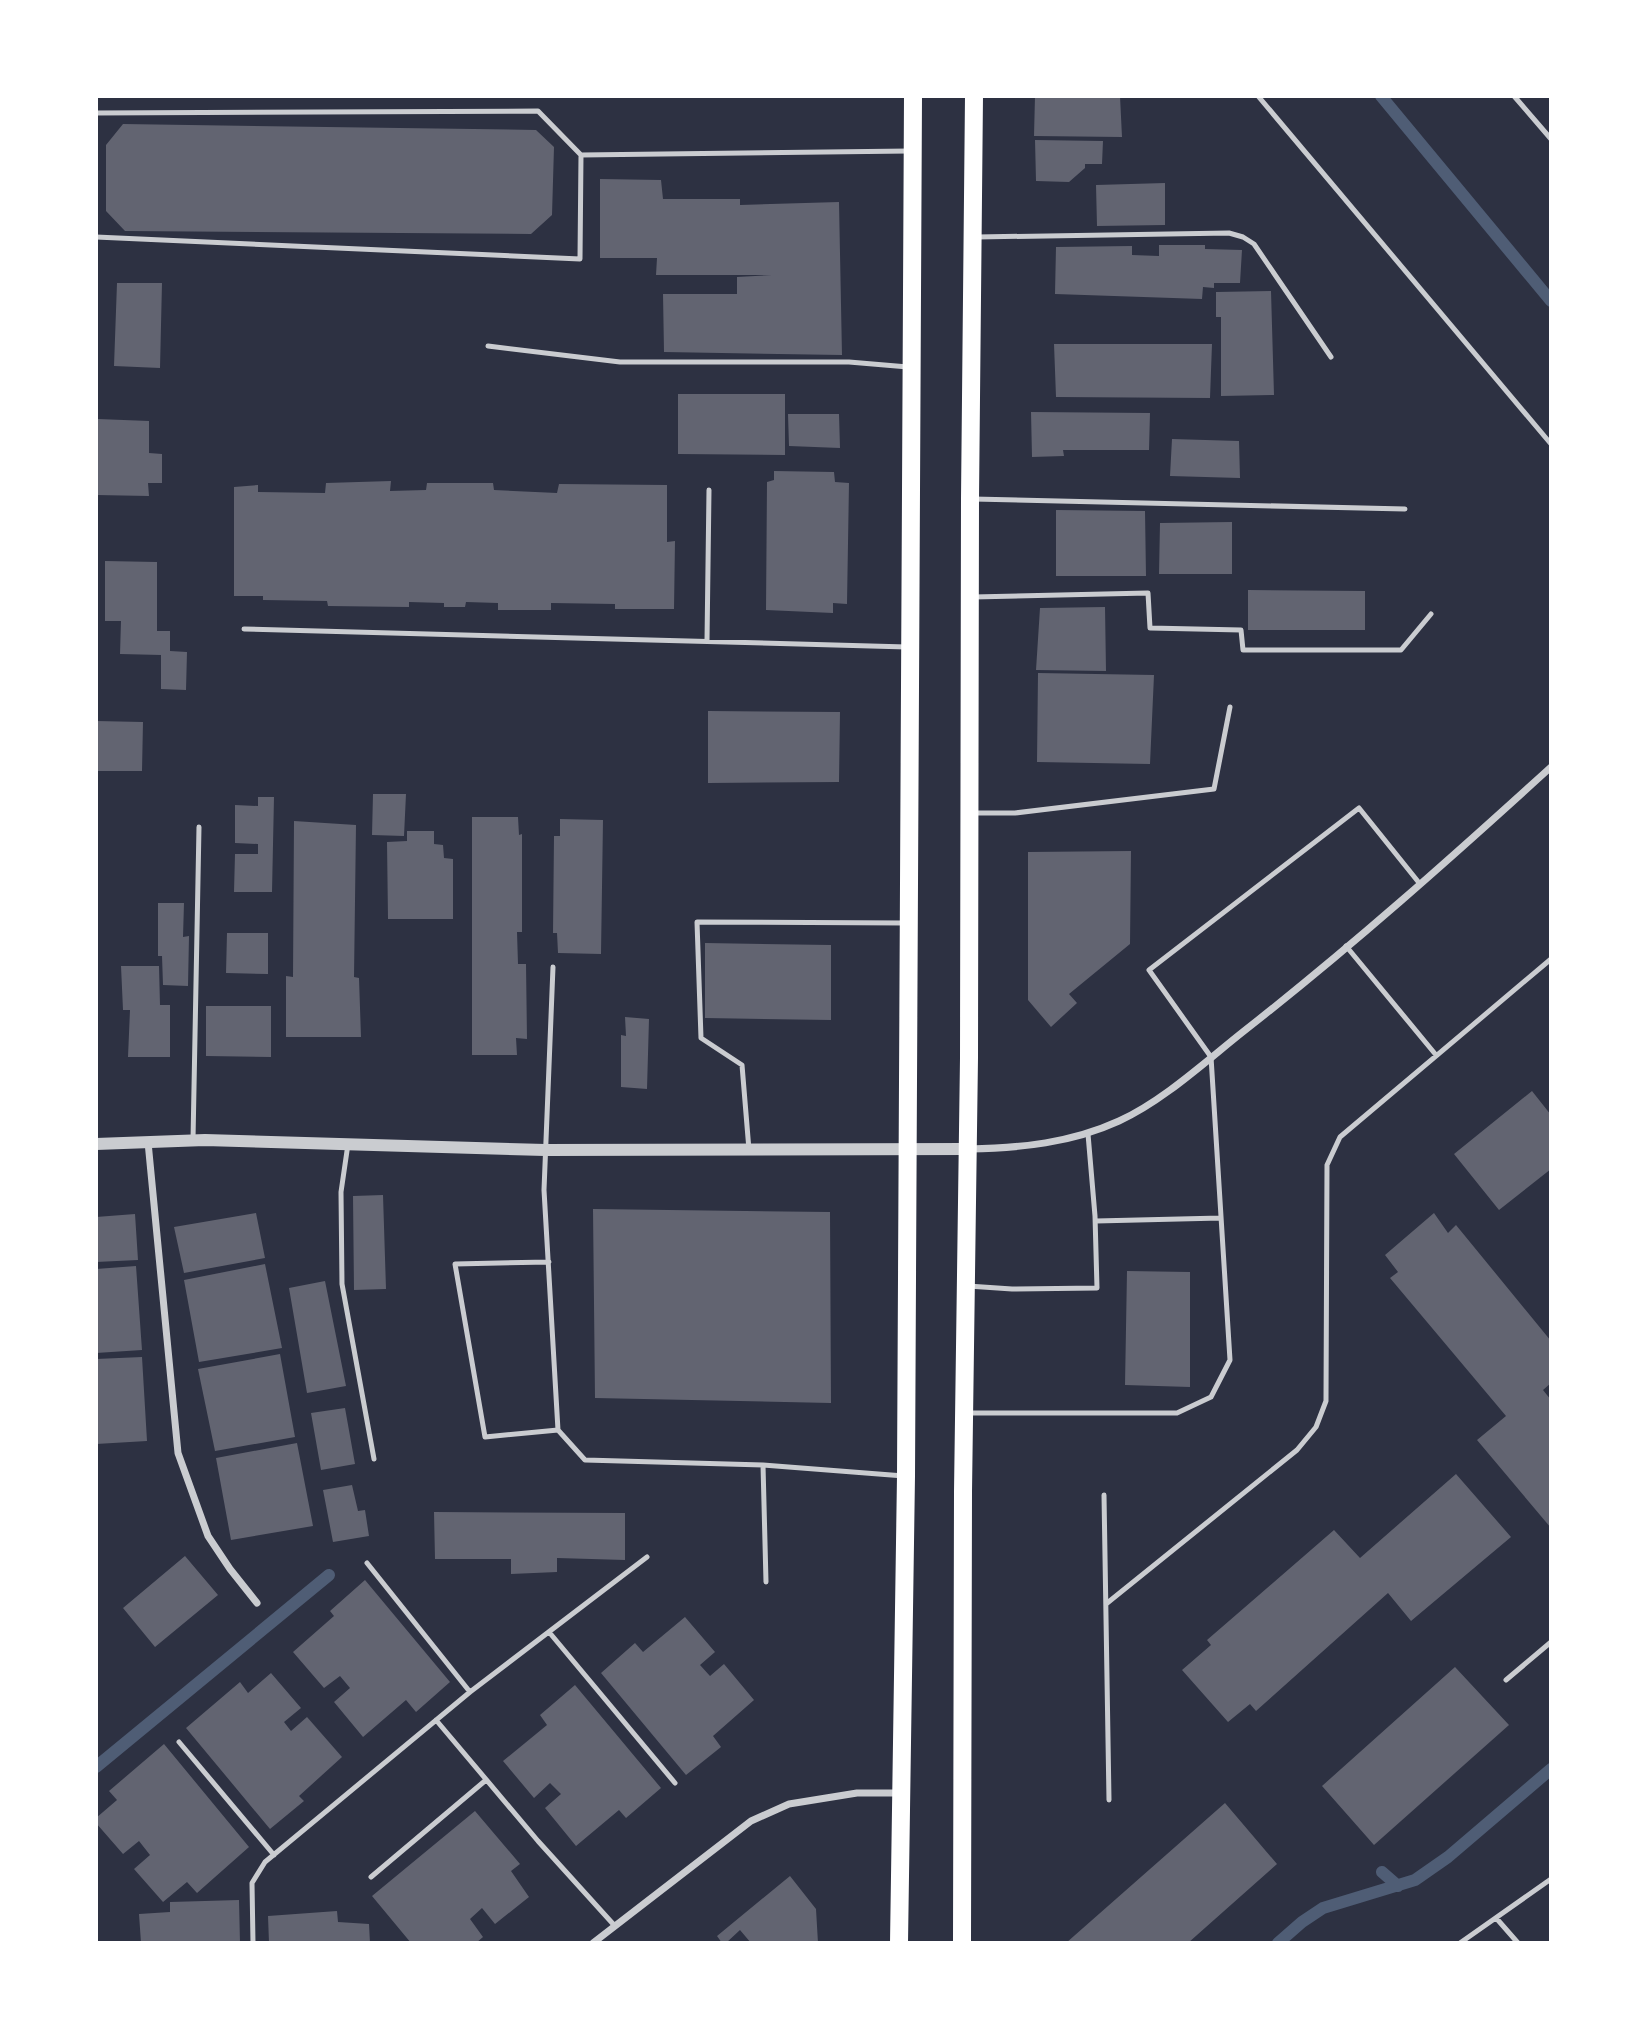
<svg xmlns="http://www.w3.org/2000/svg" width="1647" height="2039" viewBox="0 0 1647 2039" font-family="Manrope,sans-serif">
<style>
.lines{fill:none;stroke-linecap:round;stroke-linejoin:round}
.stream{stroke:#4f5d75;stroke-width:12}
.building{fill:#626471}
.service{stroke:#caccd0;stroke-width:5}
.minor{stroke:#caccd0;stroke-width:7}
.tertiary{stroke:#caccd0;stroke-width:12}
.primary{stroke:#fff;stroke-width:18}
</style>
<rect width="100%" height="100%" fill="#2d3142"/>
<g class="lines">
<path class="stream" d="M1381,96L1551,301
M96,1767L329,1575
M1382,1872L1398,1886
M1278,1943L1302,1922L1323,1908L1415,1880L1448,1857L1551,1769"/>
</g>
<path class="building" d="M1035,96H1120L1122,137L1034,136Z
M123,124L536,130L554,147L552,215L531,234L125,231L106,211V145Z
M1035,140L1103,141L1102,164H1085V168L1069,182L1036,181Z
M600,179L661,180L663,199H740V205L839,202L842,355L664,352L663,294H737V277L772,275H656L657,258H600Z
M1165,183V225L1097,226L1096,185Z
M1159,245H1205V249L1242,250L1240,283H1214V288L1203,287L1202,299L1055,294L1056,247L1132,246V255L1159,256Z
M117,283H162L160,368L114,366Z
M1271,291L1274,395L1221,396V317H1216V292Z
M1054,344H1212L1210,398L1056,397Z
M678,394H785V455L678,454Z
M1031,412L1150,413L1149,450H1063L1064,456L1032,457Z
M788,414H839L840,448L789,446Z
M98,419L149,421V453L162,454V483H148L149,496L96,495Z
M1172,439L1239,441L1240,478L1170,476Z
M774,471L834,472L835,482L849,483L847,604L833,603V613L766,610L767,482L774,480Z
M391,481L390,491L426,490L427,483H493L494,490L557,493L559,484L667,485V542L675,541L674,609H615V604L551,603V610H498V603L466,602L465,607H444V603L409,602V607L328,606L327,601L263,600V596H234V487L258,485V492L325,493L326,483Z
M1056,510L1145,511L1146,576H1056Z
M1232,522V574H1159L1160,523Z
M105,561L157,562V631H170V651L187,652L186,690L161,689V655L120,654L121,621H105Z
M1248,590L1365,591V630H1248Z
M1105,607L1106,671L1036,670L1040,608Z
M1038,673L1154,675L1150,764L1037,762Z
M708,711L840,712L839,782L708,783Z
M96,721L143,722L142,771H96Z
M373,794H406L404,836L372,835Z
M258,797H274L272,892H234L235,854H258V844L235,843V805L258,806Z
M472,817H518L519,835L522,834V932H517L518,964H526L527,1039L516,1038L517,1055H472Z
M560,819L603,820L601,954L558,953L557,933H553L554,836H560Z
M294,821L356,825L354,977L359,978L361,1037H286V976L293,977Z
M407,831H434V844L443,845L444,858L453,859V919H388L387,842L407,841Z
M1131,851L1130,944L1069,994L1077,1003L1051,1027L1028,1000V852Z
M158,903H184L183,937L189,936L188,986L163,985L162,956H158Z
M227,933H268V974L226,973Z
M705,943L831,945V1020L705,1018Z
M121,966H159L160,1005H170V1057H128L130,1010H123Z
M206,1006H271V1057L206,1056Z
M625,1017L649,1019L647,1089L621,1087V1035L626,1036Z
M1532,1091L1551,1115V1169L1499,1210L1454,1154Z
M383,1195L386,1289L354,1290L353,1196Z
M593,1209L830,1212L831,1403L595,1398Z
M256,1213L265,1258L184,1273L174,1227Z
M1434,1213L1448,1233L1456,1225L1551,1341V1383L1543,1390L1551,1400V1528L1477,1440L1506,1416L1390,1278L1398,1272L1385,1255Z
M135,1214L138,1260L96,1262V1217Z
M265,1264L282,1348L199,1362L184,1280Z
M136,1266L142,1350L96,1353V1269Z
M1127,1271L1190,1272V1387L1125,1385Z
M325,1281L346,1386L307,1393L289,1288Z
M280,1354L295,1437L215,1451L198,1369Z
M142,1357L147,1441L96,1444V1359Z
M345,1408L355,1464L321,1470L311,1413Z
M297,1443L313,1526L231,1540L216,1458Z
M1456,1474L1511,1537L1411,1621L1388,1593L1256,1711L1250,1704L1228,1722L1182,1670L1211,1645L1207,1640L1334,1530L1360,1558Z
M352,1485L358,1511L365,1510L369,1536L333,1542L323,1490Z
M434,1512L625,1513V1560L557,1558V1572L511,1574V1559H435Z
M185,1556L218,1595L155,1647L123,1608Z
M365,1580L450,1682L416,1712L406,1700L363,1737L334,1702L350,1688L340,1676L324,1688L293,1652L334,1616L330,1611Z
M685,1617L715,1652L700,1665L710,1676L724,1664L754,1700L713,1736L721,1747L686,1775L601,1673L635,1643L643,1652Z
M1455,1667L1509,1725L1374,1845L1322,1786Z
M271,1673L301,1708L284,1722L291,1731L307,1717L342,1757L299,1796L304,1801L270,1829L186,1728L240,1682L248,1693Z
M575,1685L661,1788L626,1818L619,1810L576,1846L545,1808L561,1794L550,1783L534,1798L503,1761L547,1725L540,1715Z
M164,1744L249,1847L197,1893L187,1882L163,1902L134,1869L150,1855L139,1841L123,1854L96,1823V1818L117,1800L109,1791Z
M1225,1803L1277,1864L1188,1943H1066Z
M475,1811L520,1864L511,1871L529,1897L495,1924L482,1908L470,1919L483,1937L476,1943H411L372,1896Z
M790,1876L816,1909L818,1943H751L740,1930L726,1943H722L717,1936Z
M239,1900L240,1943H141L139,1914L170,1912V1902Z
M337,1911L338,1922L369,1924L370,1943H269L268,1916Z"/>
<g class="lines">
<path class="service" d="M1258,96L1551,444
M1514,96L1551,139
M96,113L538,111L581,155L909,151
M96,237L580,259L581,155
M977,237L1229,233L1243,237L1254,244L1331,357
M488,346L620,362H849L908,367
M973,499L1405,509
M973,597L1148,593L1150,628L1241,630L1243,650H1401L1431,614
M244,629L907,647
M707,641L709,490
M972,813H1015L1214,789L1230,707
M1346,946L1436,1055
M553,967L544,1190L558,1430
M193,1140L199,827
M348,1144L341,1192L342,1284L374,1459
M749,1150L742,1065L701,1038L697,922L905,923
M1096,1221L1221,1218
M549,1262L455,1264L485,1437L558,1430L585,1460L763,1465L904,1476
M968,1286L1012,1289L1097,1288L1095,1216L1088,1134
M967,1413H1177L1211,1397L1230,1360L1211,1057L1149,970L1359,808L1420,884
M763,1465L766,1582
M1104,1495L1109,1800
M367,1563L470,1692
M1106,1604L1297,1450L1316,1427L1326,1401L1327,1165L1340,1137L1551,959
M549,1632L675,1783
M1506,1680L1551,1642
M436,1720L538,1841L614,1925
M179,1742L274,1855
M371,1877L486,1780
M1497,1919L1518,1943
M253,1943L252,1883L265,1862L470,1692L647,1557
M1460,1943L1551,1879"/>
<path class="minor" d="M148,1142L178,1453L208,1536L230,1569L257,1603
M969,1149C1021,1148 1071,1143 1119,1121C1163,1101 1206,1061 1244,1031C1350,948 1451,858 1551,767
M593,1943L751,1821L789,1804L857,1793H900"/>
<path class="tertiary" d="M96,1144L205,1140L545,1150L967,1149"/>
<path class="primary" d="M899,1943L906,1476L913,96
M962,1943L963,1492L969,1058L970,499L974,96"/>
</g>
<rect width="1647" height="2039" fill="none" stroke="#ffffff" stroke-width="196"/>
</svg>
